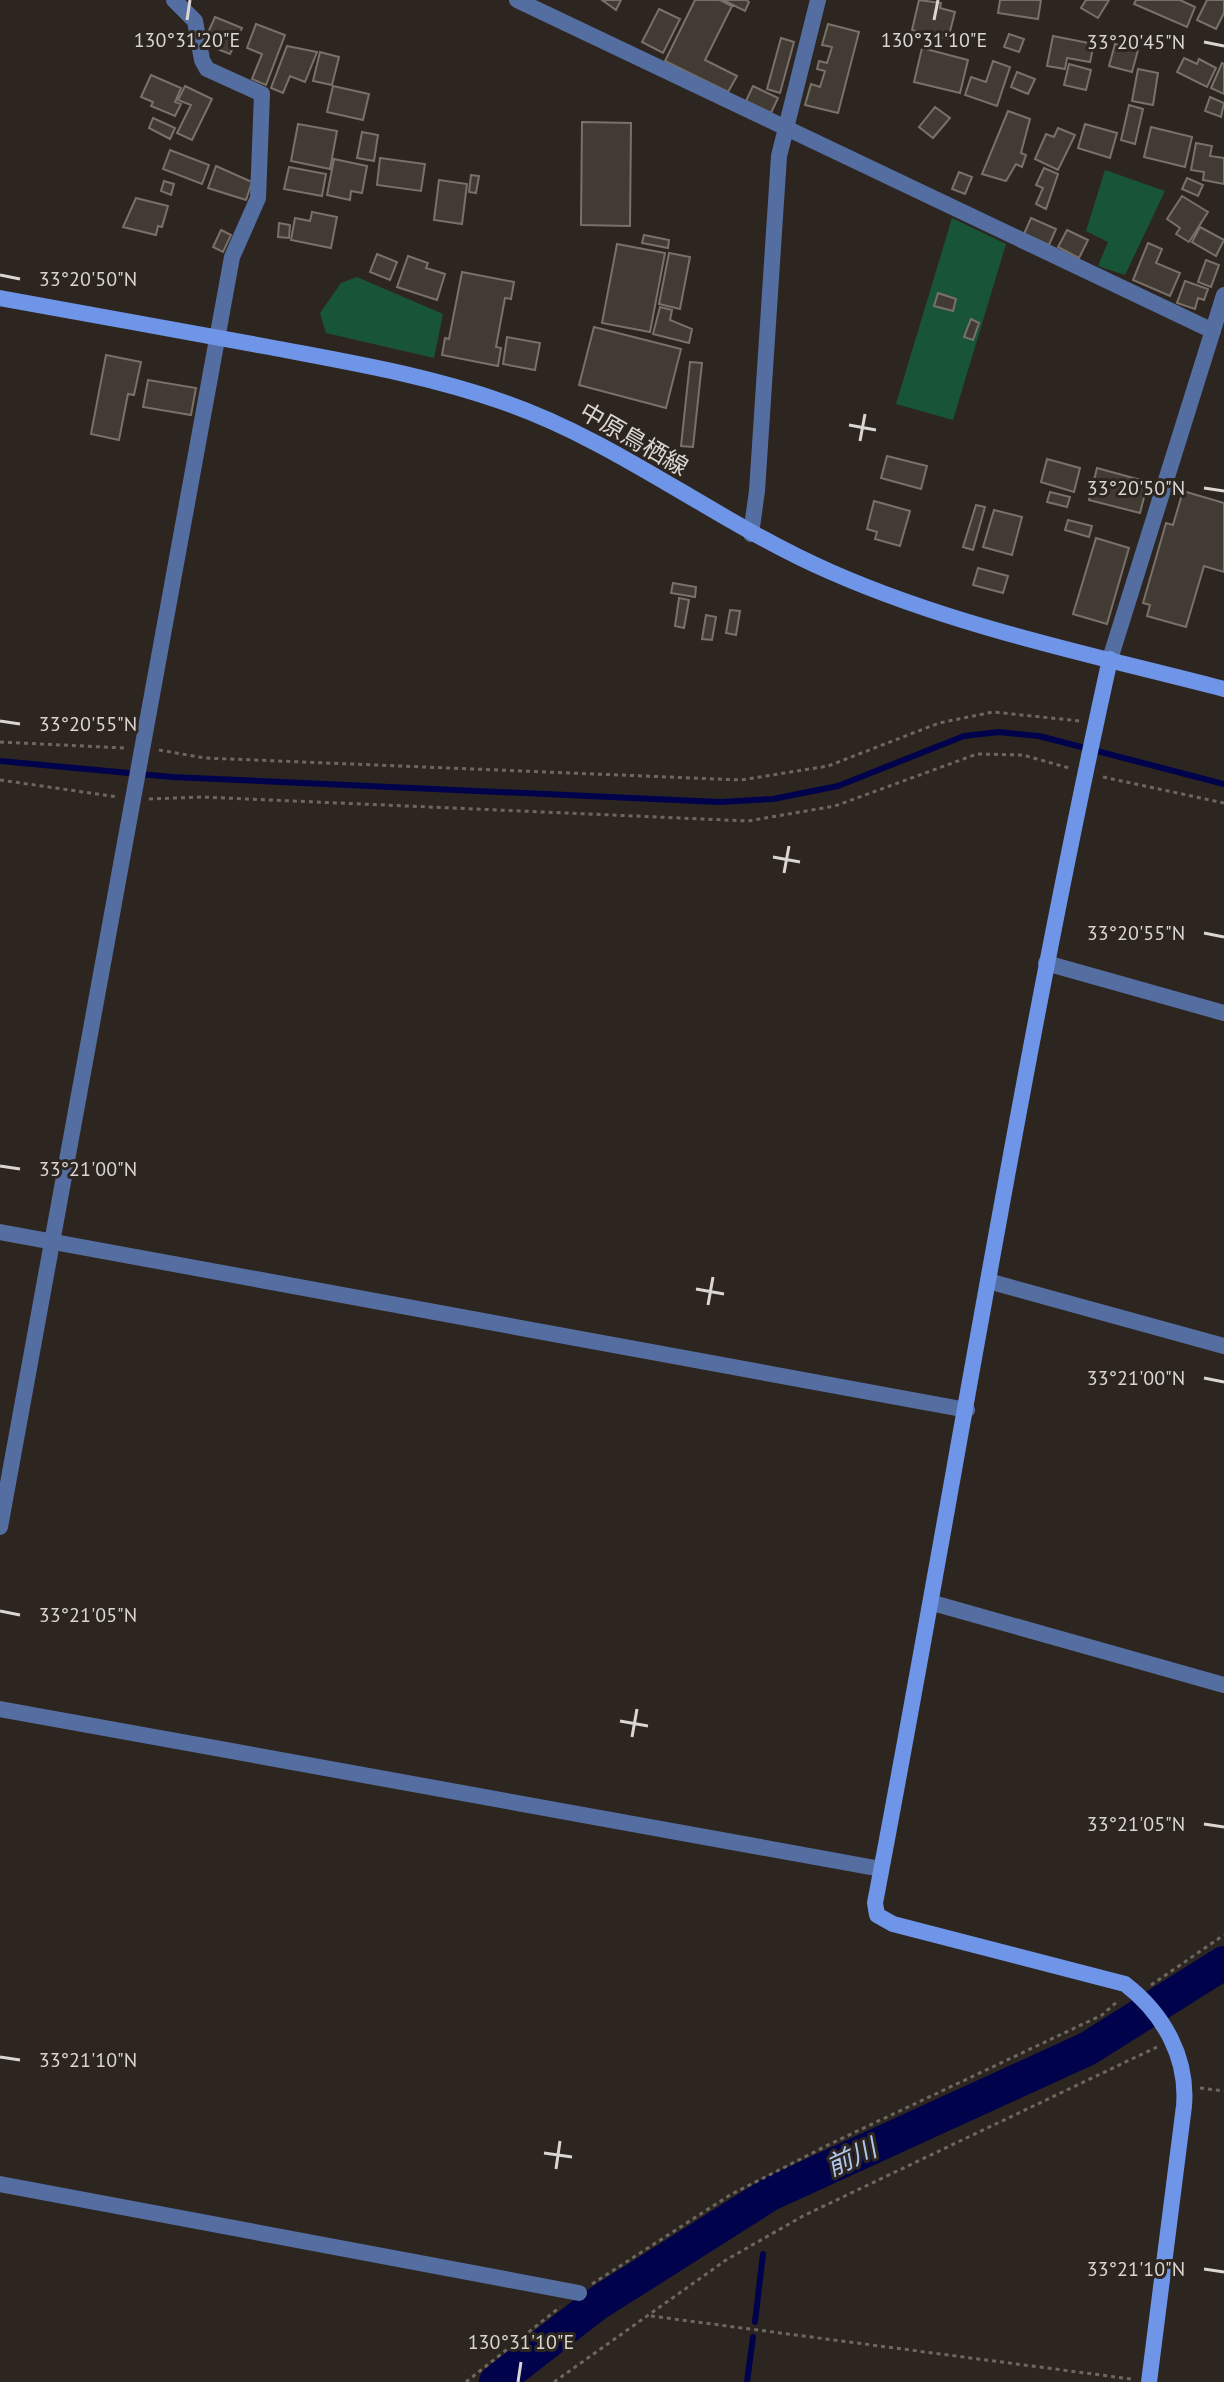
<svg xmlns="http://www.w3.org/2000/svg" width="1224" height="2382" viewBox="0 0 1224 2382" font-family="'PT Sans','Noto Sans JP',sans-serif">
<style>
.green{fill:#185438}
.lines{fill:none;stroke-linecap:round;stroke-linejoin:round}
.stream{stroke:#00024c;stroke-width:6}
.river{stroke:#00024c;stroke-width:34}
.building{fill:#423b34;stroke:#797169;stroke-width:2}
.path{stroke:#6d6762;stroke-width:3;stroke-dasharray:4 4;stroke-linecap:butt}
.street{stroke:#556ea1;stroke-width:16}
.secondary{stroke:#6e95e7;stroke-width:16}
.ticks{fill:none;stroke:#dbd6d2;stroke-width:3}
.labels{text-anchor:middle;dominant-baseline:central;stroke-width:6;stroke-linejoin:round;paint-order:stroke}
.street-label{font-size:24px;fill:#dbd6d2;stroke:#2d2620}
.water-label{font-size:26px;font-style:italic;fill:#afc6ef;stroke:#2d2620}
.ticks-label{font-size:20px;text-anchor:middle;fill:#dbd6d2;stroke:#2d2620;stroke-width:6;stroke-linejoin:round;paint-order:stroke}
</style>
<rect width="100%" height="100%" fill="#2d2620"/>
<path class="green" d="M1105,170L1165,191L1125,275L1098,266L1108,242L1086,231Z
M952,218L1006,244L953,420L896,404Z
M357,277L443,314L434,358L326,333L320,313L341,283Z"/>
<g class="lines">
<path class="stream" d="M0,761L172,777L719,802L773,799L838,786L964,736L999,732L1039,736L1224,784
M755,2322L763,2254
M747,2382L753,2337"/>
<path class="river" d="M496,2382L595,2305L770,2194L1087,2049L1224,1963"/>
</g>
<path class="building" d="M602,0H621L616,10Z
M695,0H720L732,6L705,60L737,76L728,92L665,61Z
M723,0H746L749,2L745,11Z
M919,0L941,3L940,8L955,12L948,39L912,30Z
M1000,0H1041L1038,19L998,13Z
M1086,0H1109L1098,18L1081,8Z
M1136,0H1180L1195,7L1187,27L1134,4Z
M1207,0H1224V13L1216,29L1197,20Z
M659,9L680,19L663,53L642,42Z
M215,17L242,28L230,54L212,47L215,41L206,37Z
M256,24L285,35L266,85L252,79L262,54L247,48Z
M828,24L859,32L838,113L805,105L811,84L820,87L825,71L817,69L819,61L827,63L832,47L822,45Z
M1009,34L1024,39L1019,52L1004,47Z
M1053,36L1094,44L1090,62L1067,58L1065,69L1047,66Z
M781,38L794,42L780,93L767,89Z
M1115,44L1138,50L1132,72L1109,66Z
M287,46L317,52L305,82L290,76L283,93L271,88Z
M922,48L968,60L960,93L914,82Z
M320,52L339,57L332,85L313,81Z
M1184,58L1197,64L1199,59L1216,68L1207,87L1177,72Z
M993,61L1010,67L997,106L965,95L971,77L986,82Z
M1222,63L1224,64V94L1211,88Z
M1069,64L1091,70L1086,90L1064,85Z
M1138,69L1158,73L1153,105L1132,101Z
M1017,72L1035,79L1028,94L1011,87Z
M151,75L181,88L175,102L181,104L175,116L151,106L153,102L141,97Z
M185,86L212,99L192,140L177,133L191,105L178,100Z
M333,86L369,94L363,120L327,112Z
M753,86L778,98L771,113L746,101Z
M1210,97L1224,103L1221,117L1205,111Z
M1129,105L1143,109L1135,144L1121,140Z
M935,107L950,118L933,138L919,127Z
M1008,111L1030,119L1021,153L1026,155L1022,167L1016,164L1006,181L982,174Z
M153,118L175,128L170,139L149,128Z
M582,122L631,123L630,226L581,225Z
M298,124L337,131L330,169L291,161Z
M1085,124L1117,133L1110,158L1078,148Z
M1151,127L1192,137L1185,167L1144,157Z
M1058,128L1075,135L1058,170L1035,159L1046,134L1054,137Z
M362,132L378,135L374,161L357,158Z
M1196,143L1212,146L1210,156L1224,158V184L1203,180L1204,172L1191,170Z
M170,150L209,165L202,184L163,169Z
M380,158L425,164L421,191L377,185Z
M334,159L367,166L362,193L351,191L350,200L327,195Z
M216,166L252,182L246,200L208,188Z
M289,167L326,174L322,196L284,189Z
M1044,168L1058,174L1046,209L1036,204L1043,188L1036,185Z
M959,172L972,177L965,194L952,189Z
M471,175L479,176L476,193L469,192Z
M1187,178L1203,185L1198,196L1182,189Z
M439,180L467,184L462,224L434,220Z
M164,181L174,184L171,195L161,191Z
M1182,196L1208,212L1189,242L1176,234L1180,228L1167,219Z
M136,198L168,206L162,227L158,226L156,235L123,227Z
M312,212L337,217L331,248L291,240L295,218L310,221Z
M1031,218L1056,229L1049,245L1024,234Z
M279,223L290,225L289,238L278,237Z
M1200,227L1224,240L1216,256L1192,242Z
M221,230L231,235L223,252L213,247Z
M1067,230L1088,240L1079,258L1058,247Z
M644,235L669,240L668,248L642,243Z
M1148,243L1162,249L1156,263L1180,273L1170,296L1133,280Z
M617,244L665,253L650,332L602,323Z
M669,253L690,257L680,309L659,304Z
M377,254L397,262L390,280L370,272Z
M408,256L428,263L426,268L445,274L437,300L397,287Z
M1206,260L1219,265L1211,287L1198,282Z
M462,272L514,282L511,299L505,298L496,347L501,348L498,366L442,355L445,338L449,339Z
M1185,281L1208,289L1204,300L1198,298L1195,309L1177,303Z
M938,293L956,299L953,311L934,306Z
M660,307L672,310L670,320L692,329L689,343L653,334Z
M971,319L979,323L973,340L964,337Z
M594,327L681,349L666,408L579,385Z
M507,337L540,343L535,370L503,364Z
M106,355L141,362L134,395L128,394L119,440L91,434Z
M690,362L702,363L693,447L681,446Z
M148,380L196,388L191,415L143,407Z
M887,456L927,466L921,489L881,478Z
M1047,459L1080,468L1074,492L1041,482Z
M1097,468L1148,482L1140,513L1089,500Z
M1183,491L1224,503V572L1204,566L1186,627L1147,616L1150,605L1143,603L1166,523L1173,525Z
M1050,492L1070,497L1067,507L1047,502Z
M874,501L910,511L900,546L875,539L877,532L867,529Z
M976,505L985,507L973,550L963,547Z
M994,510L1022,517L1012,555L983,547Z
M1068,520L1092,526L1089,537L1065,530Z
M1096,538L1129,548L1107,624L1073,614Z
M978,568L1008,576L1003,593L973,585Z
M673,583L696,587L695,597L671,593Z
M679,598L689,600L684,628L675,626Z
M730,610L740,611L736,635L726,633Z
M706,615L716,617L712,640L702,639Z"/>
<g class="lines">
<path class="path" d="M0,742L124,748
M159,750L205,758L741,780L828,766L939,723L993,712L1080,721
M1103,777L1224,803
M0,780L118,797
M149,799L202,797L748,821L835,806L977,754L1023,755L1069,768
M1151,1985L1224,1935
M1200,2088L1224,2091
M592,2284L730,2195L830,2144L1102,2015L1119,2000
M651,2316L1131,2379
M466,2382L560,2307
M554,2382L726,2260L803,2216L1157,2047"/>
<path class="street" d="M517,0L1213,331
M751,534L757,491L779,156L818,0
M1110,659L1224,295
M1046,963L1224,1013
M0,1232L967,1410
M988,1281L1224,1346
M0,1527L232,257L258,198L262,94L207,69L202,60L195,21L174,0
M933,1603L1224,1685
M0,1709L881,1869
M0,2184L579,2293"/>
<path class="secondary" d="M0,298C90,314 179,331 269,347C347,362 427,375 503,402C619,442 718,523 831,572C956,627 1093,655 1224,689
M1110,659C1019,1071 954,1489 875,1903L877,1915L893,1924L1125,1984C1164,2014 1188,2058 1184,2106L1149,2382"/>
</g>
<path class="ticks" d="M187,20L190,0M934,20L938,0M1204,42L1224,46M0,275L20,279M849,425L876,430M860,441L865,414M1204,488L1224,491M0,721L20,724M773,857L800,862M784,873L789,846M1204,933L1224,937M0,1166L20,1169M696,1289L724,1294M708,1305L713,1277M1204,1378L1224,1382M0,1611L20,1615M620,1721L648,1726M632,1737L637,1709M1204,1824L1224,1827M0,2057L20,2060M544,2153L572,2157M556,2169L560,2141M1204,2269L1224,2272M518,2382L521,2362"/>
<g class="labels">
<g class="street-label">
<text transform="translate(634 439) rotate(30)">中原鳥栖線</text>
</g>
<g class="water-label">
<text transform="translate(851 2157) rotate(-25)">前川</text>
</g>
</g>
<g class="ticks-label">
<text x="187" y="47">130°31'20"E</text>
<text x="934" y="47">130°31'10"E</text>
<text x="1136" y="49">33°20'45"N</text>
<text x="88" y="286">33°20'50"N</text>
<text x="1136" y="495">33°20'50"N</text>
<text x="88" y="731">33°20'55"N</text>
<text x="1136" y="940">33°20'55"N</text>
<text x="88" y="1176">33°21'00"N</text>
<text x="1136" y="1385">33°21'00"N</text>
<text x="88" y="1622">33°21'05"N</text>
<text x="1136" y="1831">33°21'05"N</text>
<text x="88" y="2067">33°21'10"N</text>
<text x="1136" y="2276">33°21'10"N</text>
<text x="521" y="2349">130°31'10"E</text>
</g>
</svg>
